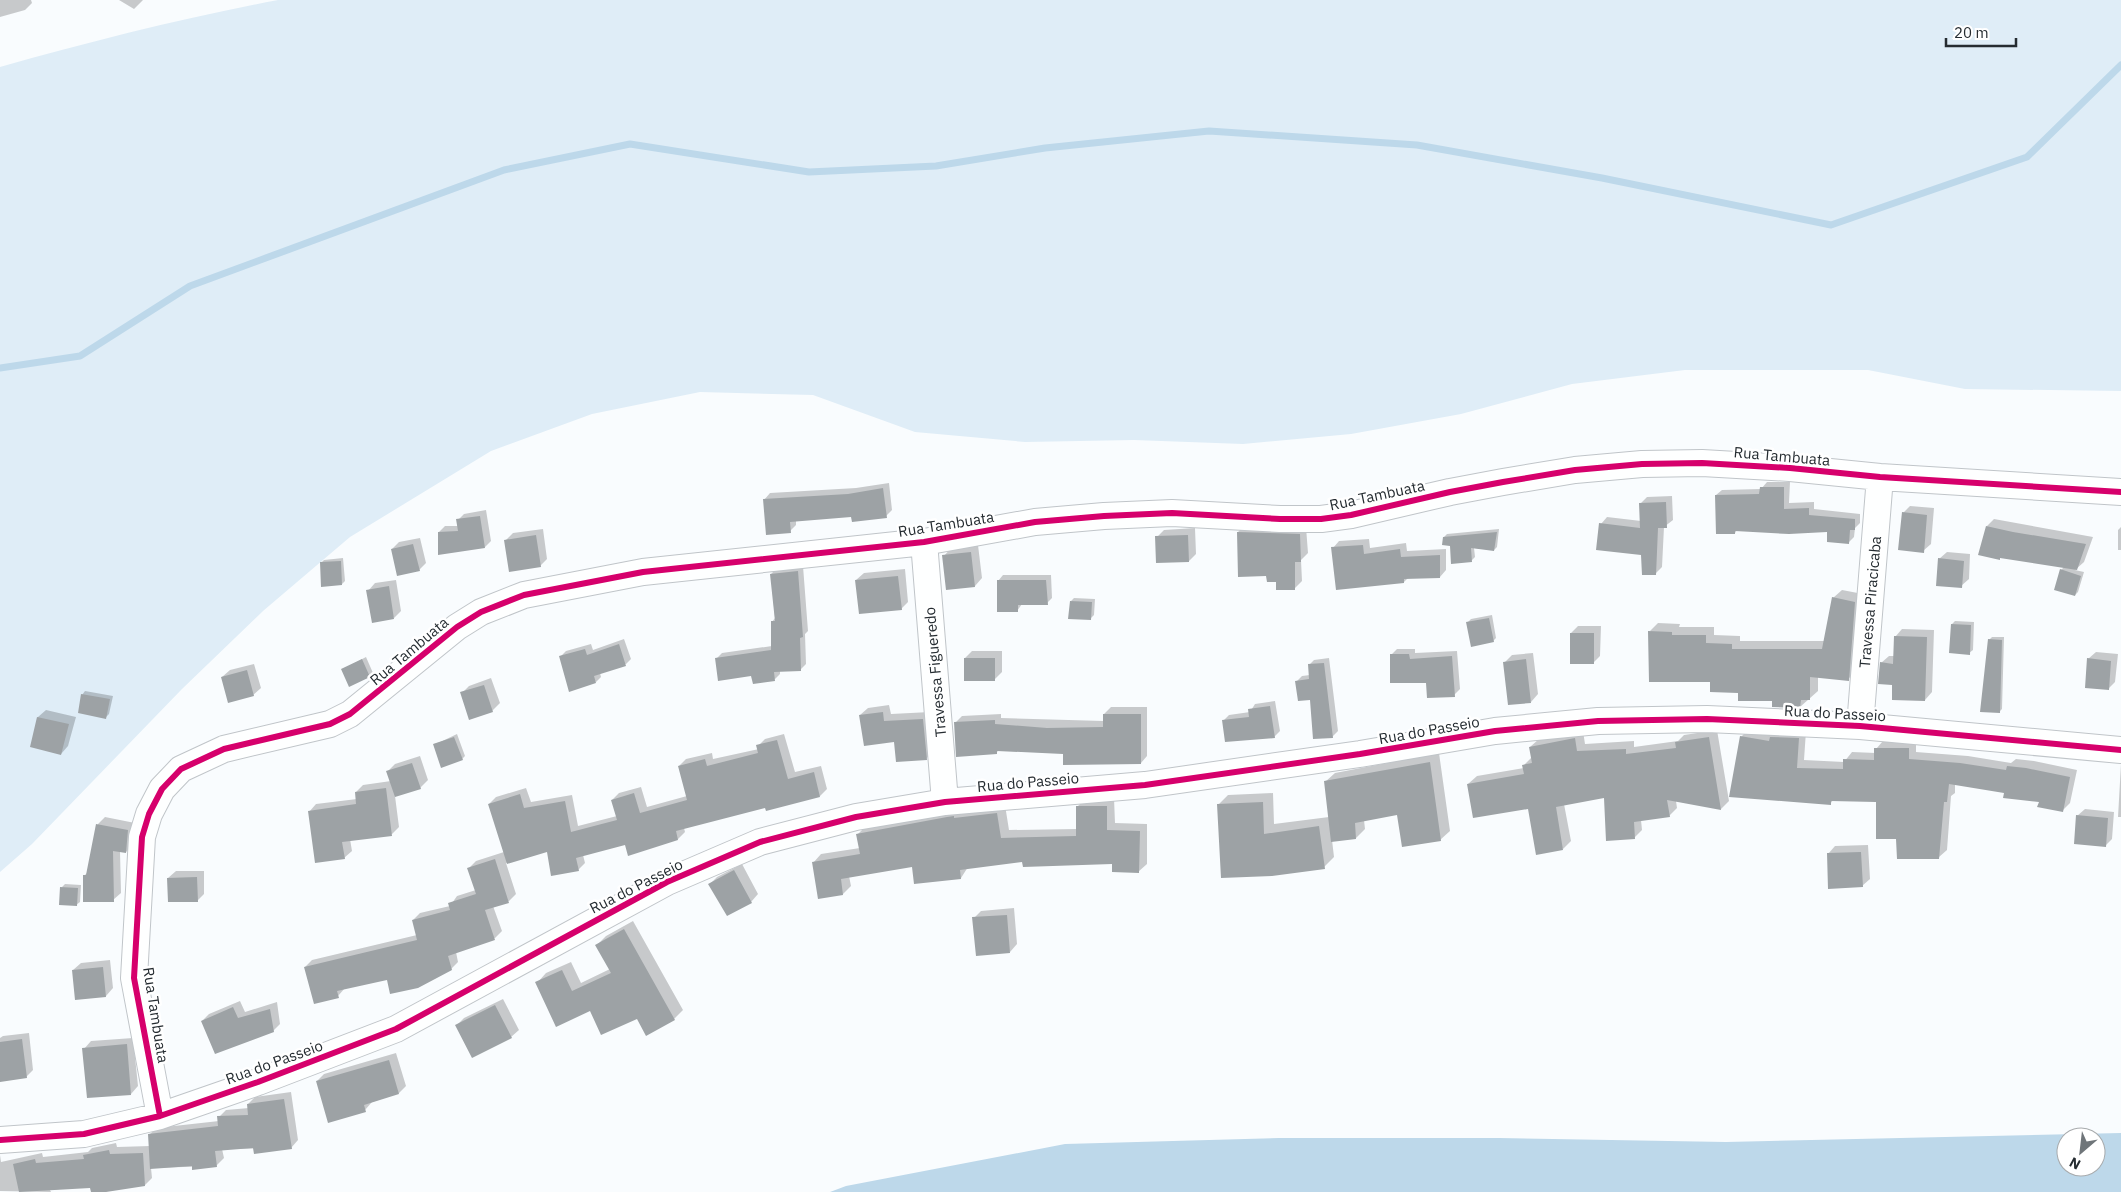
<svg xmlns="http://www.w3.org/2000/svg" width="2121" height="1192" viewBox="0 0 2121 1192" font-family="'IBM Plex Sans',sans-serif">
<style>
.green{fill:#dfedf7}
.water{fill:#bdd8ea;fill-rule:evenodd}
.shadow{fill:#0003}
.lines{fill:none;stroke-linecap:round;stroke-linejoin:round}
.stream{stroke:#bdd8ea;stroke-width:7}
.building{fill:#9da2a5}
.street-casing{stroke:#c0c5c9;stroke-width:28}
.street{stroke:#feffff;stroke-width:26}
.cycleway-casing{stroke:#fff;stroke-width:9}
.cycleway{stroke:#d6006c;stroke-width:6}
.labels{text-anchor:middle;dominant-baseline:central;stroke-width:5;stroke-linejoin:round;paint-order:stroke}
.street-label{font-size:15px;fill:#252c31;stroke:#fff}
</style>
<rect width="100%" height="100%" fill="#f9fcfe"/>
<path class="green" d="M278,0H2121V391L1965,389L1868,370H1685L1572,384L1461,414L1351,434L1243,444L1134,440L1025,442L915,432L813,395L700,392L592,414L491,451L350,537L263,611L182,689L32,844L0,872V67C92,41 184,18 278,0Z"/>
<path class="water" d="M2121,1133V1192H830L846,1186L1065,1144L1279,1138H1499L1726,1142ZM2066,1137H2096V1167H2066Z"/>
<path class="shadow" d="M0,0H31L32,3L25,10L0,17Z
M119,0H143L134,9Z
M1767,482H1790L1789,503L1814,502V509L1860,514V523L1855,528L1854,537L1848,543L1829,530H1737L1735,533L1716,495L1722,490L1761,489Z
M889,483L892,510L886,516L852,515L796,520V525L790,531L764,500L770,493L856,488Z
M1672,496L1673,520L1664,527L1662,567L1655,574L1643,554L1601,524L1607,517L1641,521L1640,504L1647,497Z
M1910,506L1934,508L1931,544L1923,551L1903,513Z
M486,510L491,541L485,547L439,532L445,526H459L458,520L464,514Z
M1994,519L2093,537L2084,562L2075,570L2084,572L2078,592L2075,595L2061,570L2064,567L2001,557L1999,559L1987,526Z
M1245,525L1306,527L1308,553L1301,560L1302,581L1295,588L1277,580L1238,532Z
M2121,527V550H2118V530Z
M1195,528L1196,554L1189,561L1157,537L1164,530Z
M543,529L547,559L540,566L506,540L513,533Z
M1499,529L1497,547L1494,550L1474,548L1475,557L1472,560L1452,562L1451,545L1444,537L1447,534Z
M420,538L426,563L419,570L392,549L399,542Z
M1369,539L1370,548L1406,543L1407,551L1446,549V570L1440,577L1408,578L1404,582L1333,548L1339,541Z
M978,545L982,578L975,586L947,589L944,556L951,548Z
M1947,552L1970,554L1969,579L1961,586L1939,559Z
M343,558L345,581L342,584L321,563L324,560Z
M803,566L808,631L805,634L806,664L801,669L780,671V674L775,679L752,674L717,658L722,653L772,646V622L775,618L771,574L776,569Z
M905,569L908,602L901,609L856,580L864,573Z
M1003,575H1051L1052,598L1047,603L1022,604L1017,611L998,581Z
M396,580L401,611L394,618L368,591L375,583Z
M1842,590L1863,594L1857,671L1848,679L1818,676V691L1800,707L1739,692L1711,681L1650,631L1658,623L1680,624L1679,627H1714V635L1740,636V641H1825L1833,598Z
M1074,598L1095,599L1094,615L1090,619L1071,601Z
M1492,615L1496,638L1493,641L1468,622L1471,619Z
M1955,621L1974,622L1973,650L1969,653L1952,624Z
M1578,626H1601L1600,656L1593,663L1571,633Z
M1902,629L1934,630L1932,692L1925,700L1894,684L1881,663L1889,656H1894L1895,637Z
M1992,637H2004L2002,709L1999,712L1989,640Z
M624,639L631,659L626,664L600,673L601,677L596,682L560,657L566,651L591,644L593,650Z
M1397,649H1415V653L1457,651L1460,689L1454,695L1427,682L1391,655Z
M972,651H1002V672L994,680L965,658Z
M2096,652L2118,654L2115,682L2108,689L2088,659Z
M1533,653L1538,694L1531,702L1505,662L1512,655Z
M366,657L373,673L350,685L343,669Z
M1329,658L1338,731L1332,737L1311,699L1297,681L1302,676L1310,675L1309,665L1314,660Z
M254,664L261,688L253,695L222,677L230,670Z
M491,678L500,703L492,711L462,693L469,686Z
M85,691L113,696L109,714L106,717L82,695Z
M1275,701L1280,731L1274,737L1224,720L1229,715L1250,712L1255,704Z
M889,705L891,714L930,712L933,751L926,759L860,715L868,708Z
M1111,707H1147V756L1141,763L1064,753L999,750L997,752L955,723L962,716L1001,714V718L1104,721V714Z
M46,710L76,717L68,746L61,754L31,746L38,717Z
M1749,729L1806,731L1804,760L1844,762L1852,752L1876,753V749L1883,741H1916V752L1968,756L2011,763L2016,759L2034,761L2077,770L2070,803L2062,811L2040,801L2005,792L1955,784V793L1951,796L1947,850L1939,857L1898,837L1878,801L1834,799L1830,804L1741,737Z
M1717,730L1729,801L1721,809L1676,801L1677,808L1669,816L1641,820L1642,830L1634,838L1605,796L1564,804L1571,841L1563,849L1529,808L1468,784L1477,776L1524,768V765L1532,757L1530,747L1539,739L1583,731L1585,744L1634,741V747L1678,741L1684,735Z
M457,734L465,756L462,759L434,745Z
M784,734L795,772L821,766L827,789L820,796L766,806L684,828L685,832L678,839L653,846L626,843L583,855L585,863L578,870L548,850L506,863L516,894L509,901L493,906L502,931L495,938L456,952L458,962L451,969L388,979L345,988L338,996L305,967L312,960L417,935L413,920L420,913L450,906L457,896L476,890L469,868L476,861L504,852L489,804L496,797L526,788L531,802L572,795L578,826L617,816L612,800L619,793L641,787L647,807L687,796L679,766L686,759L712,753L713,759L759,749L758,746L765,739Z
M1439,753L1450,831L1440,840L1398,813L1364,820L1365,829L1356,838L1332,840L1334,857L1324,867L1272,875L1218,805L1228,795L1273,793L1274,824L1329,817L1325,782L1335,773Z
M420,756L428,780L420,788L395,796L399,827L392,834L350,839L352,851L344,858L309,812L316,804L357,799L356,792L363,785L391,781L388,771L395,764Z
M2121,764V817H2118Z
M1114,798L1115,823L1147,824V864L1138,872L1113,863L1024,861L968,867L961,878L913,865L849,876L851,886L843,894L819,898L813,863L821,854L860,848L858,834L866,826L1005,805L1009,830L1077,829V807L1085,799Z
M2085,809L2114,812L2112,839L2105,846L2077,816Z
M105,817L135,823L133,845L126,852L120,851L121,893L113,900L84,876L88,872L98,824Z
M1868,845L1870,879L1862,886L1828,854L1835,846Z
M742,864L758,894L751,902L710,884L717,877Z
M176,871H204V894L197,901L168,878Z
M65,884L81,885L80,902L76,905L62,887Z
M1014,908L1017,944L1010,952L974,918L981,911Z
M633,921L683,1010L674,1019L637,1017L590,1009L537,983L546,973L571,962L581,983L610,969L597,945L606,936Z
M110,960L113,988L106,996L76,998L73,970L81,963Z
M503,999L519,1030L511,1037L457,1025L464,1018Z
M240,1001L245,1012L277,1002L280,1024L273,1031L202,1021L209,1014Z
M29,1033L33,1070L26,1077L0,1080V1038L3,1036Z
M133,1038L138,1086L131,1094L84,1049L91,1041Z
M396,1053L406,1086L399,1093L372,1102L365,1110L317,1081L324,1074Z
M291,1092L298,1140L291,1148L222,1149L224,1158L216,1166L151,1168L152,1178L145,1185L102,1192H92L91,1186L50,1190L51,1192L0,1191V1155L1,1162L42,1153L43,1157L88,1152L92,1148L116,1143L117,1147L150,1146L149,1135L156,1128L219,1121V1117L226,1110L249,1108L248,1104L255,1097Z"/>
<g class="lines">
<path class="stream" d="M0,368L80,356L190,286L504,170L630,144L809,172L936,166L1045,148L1209,131L1417,145L1602,178L1831,225L2027,157L2121,65"/>
</g>
<path class="building" d="M1760,487H1784V509L1809,508V515L1855,519V530H1850L1849,544L1827,542V532L1789,534L1735,531V534H1716L1715,495L1759,494Z
M883,488L887,518L852,522L851,517L790,522L791,533L766,535L763,499L848,494Z
M1666,502L1667,528H1658L1656,575H1642L1641,555L1596,550L1599,523L1640,528L1639,503Z
M1902,512L1927,515L1924,553L1898,550Z
M480,516L485,548L438,555V532L458,531L456,519Z
M1986,526L2013,532L2086,544L2077,570L2000,558V560L1978,555Z
M1237,532L1300,534L1301,562H1295V590H1276V582H1267L1266,576L1238,577Z
M1497,532L1494,551L1471,548L1472,562L1451,564L1450,546L1442,545L1443,537Z
M536,535L541,567L509,572L504,540Z
M1188,535L1189,562L1156,563L1155,536Z
M413,544L420,571L397,576L391,549Z
M1363,545L1364,554L1400,549L1401,557L1440,555V578L1404,579V583L1336,590L1331,547Z
M971,552L975,587L946,590L942,555Z
M1938,558L1964,561L1962,588L1936,586Z
M341,561L342,585L321,587L320,562Z
M2060,569L2081,576L2075,596L2054,590Z
M798,571L803,637L800,638L801,671L774,672L775,681L753,684L751,676L718,681L715,658L771,650V621H775L770,574Z
M898,576L902,610L859,614L855,580Z
M997,580H1046L1048,605H1018V612H997Z
M389,586L394,619L372,623L366,590Z
M1832,597L1855,602L1849,681L1810,677V700H1801L1800,708L1772,707V701H1738V693L1710,692V682H1649L1648,631L1672,632V635H1706V643L1732,644V649H1822Z
M1070,601L1092,602L1091,620L1068,619Z
M1489,618L1494,642L1471,647L1466,622Z
M1951,624L1971,625L1970,655L1949,653Z
M1570,633H1594V664H1570Z
M1894,636L1927,637L1925,701L1892,700V685L1878,684L1880,662L1893,664Z
M1988,639L2002,640L2000,713L1980,712Z
M619,644L626,666L594,676L596,683L569,692L559,656L585,649L587,655Z
M1390,654H1409L1410,659L1452,656L1455,697L1427,698L1426,683H1390Z
M964,658H995V681H964Z
M2087,658L2111,661L2109,690L2085,688Z
M362,659L370,677L349,687L341,669Z
M1526,659L1531,703L1508,705L1503,662Z
M1324,663L1333,738L1313,739L1310,700L1298,701L1295,681L1309,679L1308,664Z
M247,670L254,696L228,703L221,677Z
M484,685L493,712L469,720L460,692Z
M81,694L110,699L106,719L78,713Z
M1270,706L1275,738L1225,742L1222,720L1249,717L1248,709Z
M883,712L884,721L923,719L927,760L896,762L894,742L864,746L859,715Z
M1103,714H1141V764L1063,765V754L997,751V754L956,757L954,722L995,720V724L1047,728L1103,727Z
M37,717L69,724L61,755L30,747Z
M1740,736L1769,741L1770,737L1799,738L1797,768L1843,769V759L1874,760V748H1909V759L1960,763L2006,770L2007,766L2026,768L2070,777L2063,812L2037,807L2039,802L2003,798L2004,793L1949,784L1947,802H1944L1939,859H1897L1896,839H1876V802L1831,801V805L1729,797Z
M454,737L463,760L441,768L433,744Z
M1709,737L1721,810L1667,800L1670,817L1634,822L1635,839L1606,841L1604,798L1556,807L1563,850L1536,855L1528,809L1473,818L1467,784L1524,774L1522,765L1532,763L1529,747L1575,738L1577,751L1626,749V754L1676,748L1675,742Z
M777,740L788,779L814,772L820,797L766,811L765,808L676,831L678,840L628,856L625,845L576,858L579,871L551,876L547,852L507,864L488,804L520,794L524,808L565,801L571,832L617,820L611,800L634,793L640,813L687,800L678,766L705,759L707,766L758,753L756,745Z
M1430,762L1441,841L1402,847L1397,815L1355,823L1356,839L1331,842L1324,781Z
M412,763L421,789L395,797L386,771Z
M386,788L392,836L342,842L345,859L315,863L308,811L356,804L355,792Z
M1263,802L1264,834L1319,826L1325,869L1272,876L1221,878L1217,804Z
M1076,806H1107V830L1140,831L1139,873L1112,872V864L1023,867L1022,862L960,870L961,879L914,884L912,867L841,879L843,895L818,899L812,862L860,854L856,834L947,817L954,816V818L997,813L1001,838L1076,836Z
M2076,815L2108,818L2106,847L2074,844Z
M96,824L128,830L126,853L113,851L114,902H83V875H86Z
M1861,852L1863,887L1828,889L1827,853Z
M495,859L509,903L485,910L495,940L448,956L452,970L418,988L390,994L387,980L337,991L339,998L314,1004L304,967L417,940L412,920L450,910L448,903L476,894L467,868Z
M734,870L752,903L727,916L708,884Z
M197,877L198,902H168L167,878Z
M60,887L78,888L77,906L59,905Z
M1007,915L1010,953L976,956L972,917Z
M624,929L675,1020L646,1036L637,1019L601,1035L590,1011L556,1027L535,982L562,970L572,991L611,973L595,945Z
M103,967L106,997L75,1000L72,970Z
M495,1005L512,1038L472,1058L455,1025Z
M233,1007L238,1018L270,1009L274,1032L215,1054L201,1021Z
M22,1039L27,1078L0,1082V1042Z
M127,1044L131,1095L87,1098L82,1048Z
M389,1060L399,1094L364,1105L366,1112L328,1123L316,1081Z
M284,1099L292,1149L254,1154L253,1148L215,1151L217,1167L192,1170V1166L150,1169L148,1134L218,1126L217,1116L248,1115L247,1104Z
M109,1150L110,1154L143,1153L145,1186L106,1192H91L90,1188L19,1192L13,1164L35,1159L36,1163L84,1159L83,1155Z"/>
<g class="lines">
<g class="street-casing">
<path id="street" d="M924,542L945,802
M1860,726L1880,477
M160,1116L134,978L142,837L149,814L162,789L181,769L224,749L330,724L350,714L457,627L481,612L524,595L643,572L924,542L1035,522L1104,516L1172,513L1280,519H1321L1351,515L1450,492L1503,482L1575,470L1642,464L1702,463L1790,468L1880,477L2121,492
M0,1140L84,1134L160,1116L258,1082L396,1029L667,882L760,842L856,817L945,802L1145,785L1360,754L1495,731L1598,721L1707,719L1860,726L2121,750"/>
</g>
<use href="#street" class="street"/>
<g class="cycleway-casing">
<path id="cycleway" d="M160,1116L134,978L142,837L149,814L162,789L181,769L224,749L330,724L350,714L457,627L481,612L524,595L643,572L924,542L1035,522L1104,516L1172,513L1280,519H1321L1351,515L1450,492L1503,482L1575,470L1642,464L1702,463L1790,468L1880,477L2121,492
M0,1140L84,1134L160,1116L258,1082L396,1029L667,882L760,842L856,817L945,802L1145,785L1360,754L1495,731L1598,721L1707,719L1860,726L2121,750"/>
</g>
<use href="#cycleway" class="cycleway"/>
</g>
<g class="labels">
<g class="street-label">
<text transform="translate(1782 456) rotate(5)">Rua Tambuata</text>
<text transform="translate(1377 495) rotate(-12)">Rua Tambuata</text>
<text transform="translate(946 524) rotate(-9)">Rua Tambuata</text>
<text transform="translate(1870 602) rotate(-85)">Travessa Piracicaba</text>
<text transform="translate(409 651) rotate(-40)">Rua Tambuata</text>
<text transform="translate(935 672) rotate(-95)">Travessa Figueredo</text>
<text transform="translate(1835 713) rotate(3)">Rua do Passeio</text>
<text transform="translate(1429 730) rotate(-10)">Rua do Passeio</text>
<text transform="translate(1028 782) rotate(-5)">Rua do Passeio</text>
<text transform="translate(636 886) rotate(-27)">Rua do Passeio</text>
<text transform="translate(156 1015) rotate(81)">Rua Tambuata</text>
<text transform="translate(274 1062) rotate(-20)">Rua do Passeio</text>
</g>
</g>
<g transform="translate(2081 1152) rotate(208)"><circle r="24" fill="#ffffff" stroke="#a8abad"/>
<path d="M0-4L9 19L0 12L-9 19Z" fill="#6f7579"/>
<text y="-8" font-size="14" font-weight="bold" text-anchor="middle" fill="#252c31">N</text>
</g>
<path d="M1946 38v8h70v-8" fill="none" stroke="#252c31" stroke-width="2.5"/>
<text x="1954" y="38" font-size="15" fill="#252c31" stroke="#ffffff" stroke-width="4" paint-order="stroke">20 m</text>
</svg>
